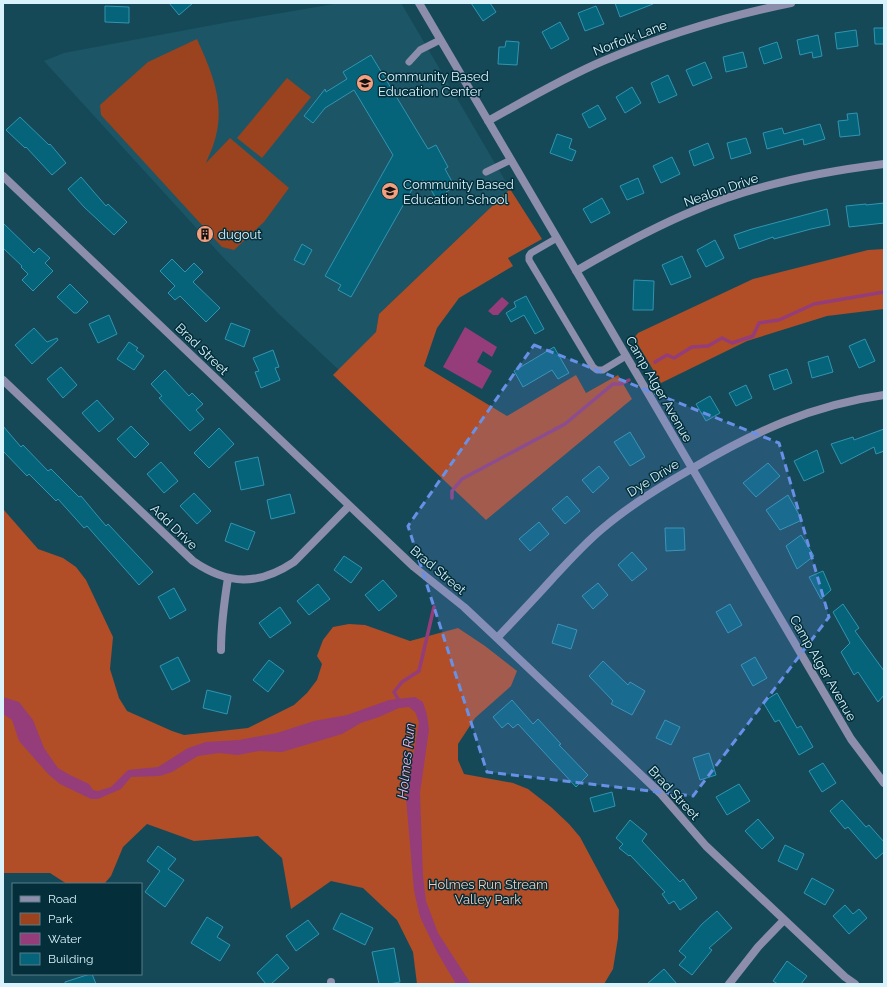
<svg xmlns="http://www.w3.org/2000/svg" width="887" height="987" viewBox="0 0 887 987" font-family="Raleway,sans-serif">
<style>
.built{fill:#1c5666}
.green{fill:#9b421e}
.forest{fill:#b14e27}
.water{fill:#943d7a}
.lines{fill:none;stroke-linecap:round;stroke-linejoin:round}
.stream{stroke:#943d7a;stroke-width:3.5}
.building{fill:#05637a;stroke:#3294b0}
.lane{stroke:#8c8eac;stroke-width:7}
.street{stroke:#8c8eac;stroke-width:8}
.marked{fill:#6890e6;fill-opacity:0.2;stroke:#6890e6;stroke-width:3;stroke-dasharray:8 5;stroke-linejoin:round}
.labels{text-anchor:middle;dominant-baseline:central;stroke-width:3;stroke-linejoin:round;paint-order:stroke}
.street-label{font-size:13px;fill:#d9f3fc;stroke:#032e3a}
.poi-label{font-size:13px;fill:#d9f3fc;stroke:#032e3a;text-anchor:start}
.park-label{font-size:13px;fill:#ffc9b5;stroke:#032e3a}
.water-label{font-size:14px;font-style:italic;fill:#fbb3e1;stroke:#032e3a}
</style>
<rect width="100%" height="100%" fill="#164958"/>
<path class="built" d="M340,3H401L510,189L379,314L376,332L339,370L279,314L222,256L44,61L64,53L229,22Z"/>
<path class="green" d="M197,39C213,75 227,106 213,146C211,152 208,157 206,163L230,138L289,188L264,222L234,250L222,247L101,115L100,105L148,62Z
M287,78L311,97L262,158L237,138Z"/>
<path class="forest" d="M510,189L542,239L508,258L513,266L459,298L437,328L424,366L507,416L576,375L586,393L618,375L632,399L486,520L333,375L376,332L379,314Z
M884,249V309L827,316L747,341L661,383L634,338L638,333L753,279L868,250Z
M3,509L38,549L63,558L76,567L86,580L113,637L110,669L119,698L127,711L172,731L184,735L248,728L294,705L307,693L317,680L322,664L317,656L323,640L333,627L349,624L365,625L410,641L458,628L485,646L517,671L511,686L475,718L458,744V760L464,774L513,783L528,789L551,807L569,824L580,837L619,910L618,938L613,969L604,984H417L413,952L397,920L363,888L331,881L291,909L282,858L258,836L194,841L147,824L123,847L111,876L104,884H67L50,873H3Z"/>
<path class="water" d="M502,297L509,303L498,315H493L488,311Z
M465,327L497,347L492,357L483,351L477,362L492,371L482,389L443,367Z
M3,697L19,702L33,720L44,748L58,768L70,775L89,784L93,790L98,791L111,787L128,770L158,767L188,748L206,742L239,740L277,733L314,721L347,715L389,700L415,697L423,702L427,715L429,730L420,793L423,876L426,901L438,933L471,984H456L437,952L420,917L414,891L406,798L419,722L415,712L409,707L399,708L379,717L361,723L342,734L282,752L259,751L238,755L219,753L198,756L172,772L160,776L131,777L121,789L98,799H91L60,784L49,775L19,741L12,720L3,714Z"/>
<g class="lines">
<path class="stream" d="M655,362L667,355L674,358L692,347L708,346L722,338L732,343L753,336L759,323L779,320L814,304L884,292
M452,498V491L462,479L565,424L613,384H621L629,380
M398,699L394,692L402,682L419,671L434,607"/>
</g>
<path class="building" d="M169,3H193L179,15Z
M471,3H490L496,12L483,21Z
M615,3H653V4L620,17Z
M105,6L129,7V23L105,22Z
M596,6L604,24L585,31L578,13Z
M560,22L569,39L551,49L542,32Z
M874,28H884V44H875Z
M856,30L858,46L837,49L835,33Z
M818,35L822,56L813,58L812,52L800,55L797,40Z
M506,41L519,42L517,65L498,64L499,47H505Z
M777,42L782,58L764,64L759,48Z
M743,52L747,67L726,72L723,57Z
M371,55L428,149L436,145L448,167L445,169L455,187L446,192L447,194L437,200L426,181L424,182L423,180L414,186L351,297L338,290L341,285L325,276L393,155L354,90L325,108L313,123L304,116L325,89L326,92L347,79L343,72Z
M705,62L712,78L693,86L686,70Z
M668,75L677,95L659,103L651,83Z
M632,87L641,103L625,113L616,97Z
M598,105L606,119L589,128L582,114Z
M857,113L860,135L840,137L838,121L848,120L847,114Z
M20,117L49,145L50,144L66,163L52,175L26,147L25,148L6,130Z
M820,124L825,139L804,145L803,139L767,149L763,133L782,128L784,134Z
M557,134L572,139L569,148L576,151L572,161L550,153Z
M746,138L751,153L731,159L727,143Z
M708,143L714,158L694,166L689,151Z
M672,157L680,174L661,183L653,166Z
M81,177L106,206L108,204L127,222L114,235L84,207L68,189Z
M638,178L644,193L627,200L620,186Z
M602,198L610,213L591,223L583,209Z
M884,203V223L849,227L846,206L866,204V205Z
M827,209L830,225L811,229L774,239L773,237L739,249L734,235L752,229Z
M3,223L34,253L39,248L50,258L45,263L53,271L33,291L22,280L28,274L21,267L22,266L3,248Z
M715,240L724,258L706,267L697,250Z
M302,244L312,250L304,265L294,260Z
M682,256L691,277L671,285L662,265Z
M172,259L185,272L194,263L203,272L193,282L220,308L206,322L180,296L175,300L168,293L175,286L160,271Z
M634,280L654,281L653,310H633Z
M70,284L88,302L77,313H74L57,297Z
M526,296L544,329L535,334L524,315L511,322L506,313L516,307L514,302Z
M109,315L117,334L98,343L89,324Z
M231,323L250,330L244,347L225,339Z
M34,328L47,342L57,338L58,340L32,364L15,345Z
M865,339L875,361L859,368L849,346Z
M129,342L138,348L136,350L144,356L134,370L117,359Z
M554,347L569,373L558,379L552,370L523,387L514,371Z
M273,350L279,367L275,368L280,380L261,388L255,372L259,371L253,358Z
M828,356L833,372L812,378L808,362Z
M61,367L77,385L63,398L47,379Z
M787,369L792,383L774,390L769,375Z
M165,370L189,396L192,393L203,404L196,410L204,419L190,431L159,398L162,396L151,384Z
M746,385L752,398L736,406L729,393Z
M710,396L720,413L706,421L696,404Z
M97,400L114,419L99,432L82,413Z
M3,426L21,447L23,445L48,471L51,469L79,497L81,496L106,526L108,524L153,572L139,585L87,526L84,528L58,499L56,501L29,474L27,476L3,451Z
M131,426L149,444L135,458L117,439Z
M219,428L234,444L209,468L194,453Z
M884,429V451L876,454L874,447L841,464L831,444L853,437L854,440Z
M630,432L645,457L630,466L614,442Z
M817,450L824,472L804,481L794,461Z
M258,457L264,485L241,490L235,462Z
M161,462L178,481L164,493L147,474Z
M768,463L780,476L756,497L743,483Z
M599,466L609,478L593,493L582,480Z
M194,493L211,511L197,524L180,506Z
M290,494L295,513L271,519L267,500Z
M788,495L802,520L780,530L766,510Z
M567,496L580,511L565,524L552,509Z
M539,522L549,534L530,551L519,539Z
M231,523L255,532L248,550L225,541Z
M665,528H684L685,550L666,551Z
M801,535L814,556L797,569L786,546Z
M632,552L647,569L632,581L618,565Z
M344,556L362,568L351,583L334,570Z
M823,571L831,590L821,599L809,577Z
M383,580L397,596L379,611L365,595Z
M598,583L608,595L593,609L582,596Z
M318,584L330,599L309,615L297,601Z
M174,588L186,610L170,619L158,597Z
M730,604L742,625L728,633L716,612Z
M843,604L859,628L855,631L884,671V695L878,702L858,672L854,675L841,652L850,643L833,612Z
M280,607L291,623L270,638L259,623Z
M558,624L577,630L571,649L552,643Z
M178,657L190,681L172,690L160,666Z
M755,657L767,678L753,686L741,665Z
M269,660L284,671L268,692L253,680Z
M603,661L628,685L630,682L645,691L632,715L611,704L613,701L589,676Z
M207,690L231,696L227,714L203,708Z
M777,693L797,728L801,726L813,747L799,755L779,720L775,722L763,702Z
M512,700L533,724L538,719L561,744L559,745L588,775L576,787L518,724L513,728L508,723L502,728L493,717Z
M665,720L680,727L671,745L656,738Z
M709,753L716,775L700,780L693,758Z
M823,763L836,783L822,792L809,771Z
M739,784L750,801L727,815L716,797Z
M612,792L615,806L594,812L590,798Z
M842,800L866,827L869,825L884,842V852L876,859L848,827L845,829L830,811Z
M758,819L774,838L762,849L745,831Z
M630,820L647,834L642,841L680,882L683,879L697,898L680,910L674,901L669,904L662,894L665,892L630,855L629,856L619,848L623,844L616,838Z
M785,845L804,854L797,870L778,861Z
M158,846L176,859L168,869L184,880L165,907L145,892L160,871L147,861Z
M812,878L834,890L825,905L804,893Z
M845,905L853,914L859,909L867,918L849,934L833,916Z
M717,911L732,928L709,948L712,950L692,975L679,965L686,957L679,951L702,924Z
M341,913L373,928L365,945L333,929Z
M207,917L223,927L217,937L230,945L220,961L191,943Z
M308,920L319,934L296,951L286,936Z
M394,948L400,982L389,984H379L372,952Z
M277,954L289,968L271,984H266L257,973Z
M787,961L807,976L801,984H778L773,981Z
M664,969L677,984H647Z
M90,974H92L96,984H65V982Z"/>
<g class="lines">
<path class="lane" d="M409,62L420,50L440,40
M486,172L511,160
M557,238L531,253L529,256V260L593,367L597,370H603L626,356"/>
<path class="street" d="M419,3L851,739L884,783
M488,121C526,100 563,78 603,61C664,35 727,16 791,3
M3,176L393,547L414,567L464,607L497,638L660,793L706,846L845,977L855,984
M576,271C614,249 652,228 693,211C753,185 819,172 884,164
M3,380L193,561C228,585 258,586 294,562L349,506
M497,638C516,618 535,598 553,578C569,561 584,544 602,529C630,505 661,486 693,468C754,432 812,405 884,395
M221,650C221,625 224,603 228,578
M331,982V984
M729,984L758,947L784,920"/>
</g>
<path class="marked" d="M534,345L779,443L829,617L693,796L487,772L408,526Z"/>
<defs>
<g id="school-disc" transform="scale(0.9)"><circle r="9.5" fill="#f3a081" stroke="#032e3a"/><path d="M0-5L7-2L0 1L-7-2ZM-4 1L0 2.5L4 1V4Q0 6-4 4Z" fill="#111"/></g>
<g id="building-disc" transform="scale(0.9)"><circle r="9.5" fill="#f3a081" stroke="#032e3a"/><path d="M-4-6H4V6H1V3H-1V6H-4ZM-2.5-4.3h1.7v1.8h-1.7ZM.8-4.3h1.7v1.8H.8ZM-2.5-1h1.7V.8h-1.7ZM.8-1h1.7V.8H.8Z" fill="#111"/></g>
</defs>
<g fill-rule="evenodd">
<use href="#school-disc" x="365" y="83"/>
<use href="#school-disc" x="390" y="191"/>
<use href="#building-disc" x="205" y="234"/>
</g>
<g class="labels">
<g class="street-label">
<text transform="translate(630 38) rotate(-21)">Norfolk Lane</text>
<text transform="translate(721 190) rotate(-19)">Nealon Drive</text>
<text transform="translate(202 349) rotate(44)">Brad Street</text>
<text transform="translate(659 389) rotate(60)">Camp Alger Avenue</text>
<text transform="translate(653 478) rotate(-32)">Dye Drive</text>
<text transform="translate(174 527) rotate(44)">Add Drive</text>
<text transform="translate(438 570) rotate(40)">Brad Street</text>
<text transform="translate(823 668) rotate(60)">Camp Alger Avenue</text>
<text transform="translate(674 793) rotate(47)">Brad Street</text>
</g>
<g class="poi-label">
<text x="378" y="76">Community Based<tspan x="378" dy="15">Education Center</tspan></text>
<text x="403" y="184">Community Based<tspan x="403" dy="15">Education School</tspan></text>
<text x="218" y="234">dugout</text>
</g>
<g class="park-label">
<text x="488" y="884">Holmes Run Stream<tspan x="488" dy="15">Valley Park</tspan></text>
</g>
<g class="water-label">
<text transform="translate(406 761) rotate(-84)">Holmes Run</text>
</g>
</g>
<rect width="887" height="987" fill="none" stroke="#d9f3fc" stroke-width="8"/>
<rect x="12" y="883" width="130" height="92" fill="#032e3a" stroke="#597d88"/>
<rect x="20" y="896" width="20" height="6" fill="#8c8eac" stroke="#597d88"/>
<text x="48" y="903" font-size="12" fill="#d9f3fc">Road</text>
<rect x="20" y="913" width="20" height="12" fill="#9b421e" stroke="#597d88"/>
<text x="48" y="923" font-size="12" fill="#d9f3fc">Park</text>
<rect x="20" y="933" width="20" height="12" fill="#943d7a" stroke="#597d88"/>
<text x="48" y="943" font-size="12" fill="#d9f3fc">Water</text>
<rect x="20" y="953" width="20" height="12" fill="#05637a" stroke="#597d88"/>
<text x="48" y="963" font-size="12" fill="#d9f3fc">Building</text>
</svg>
